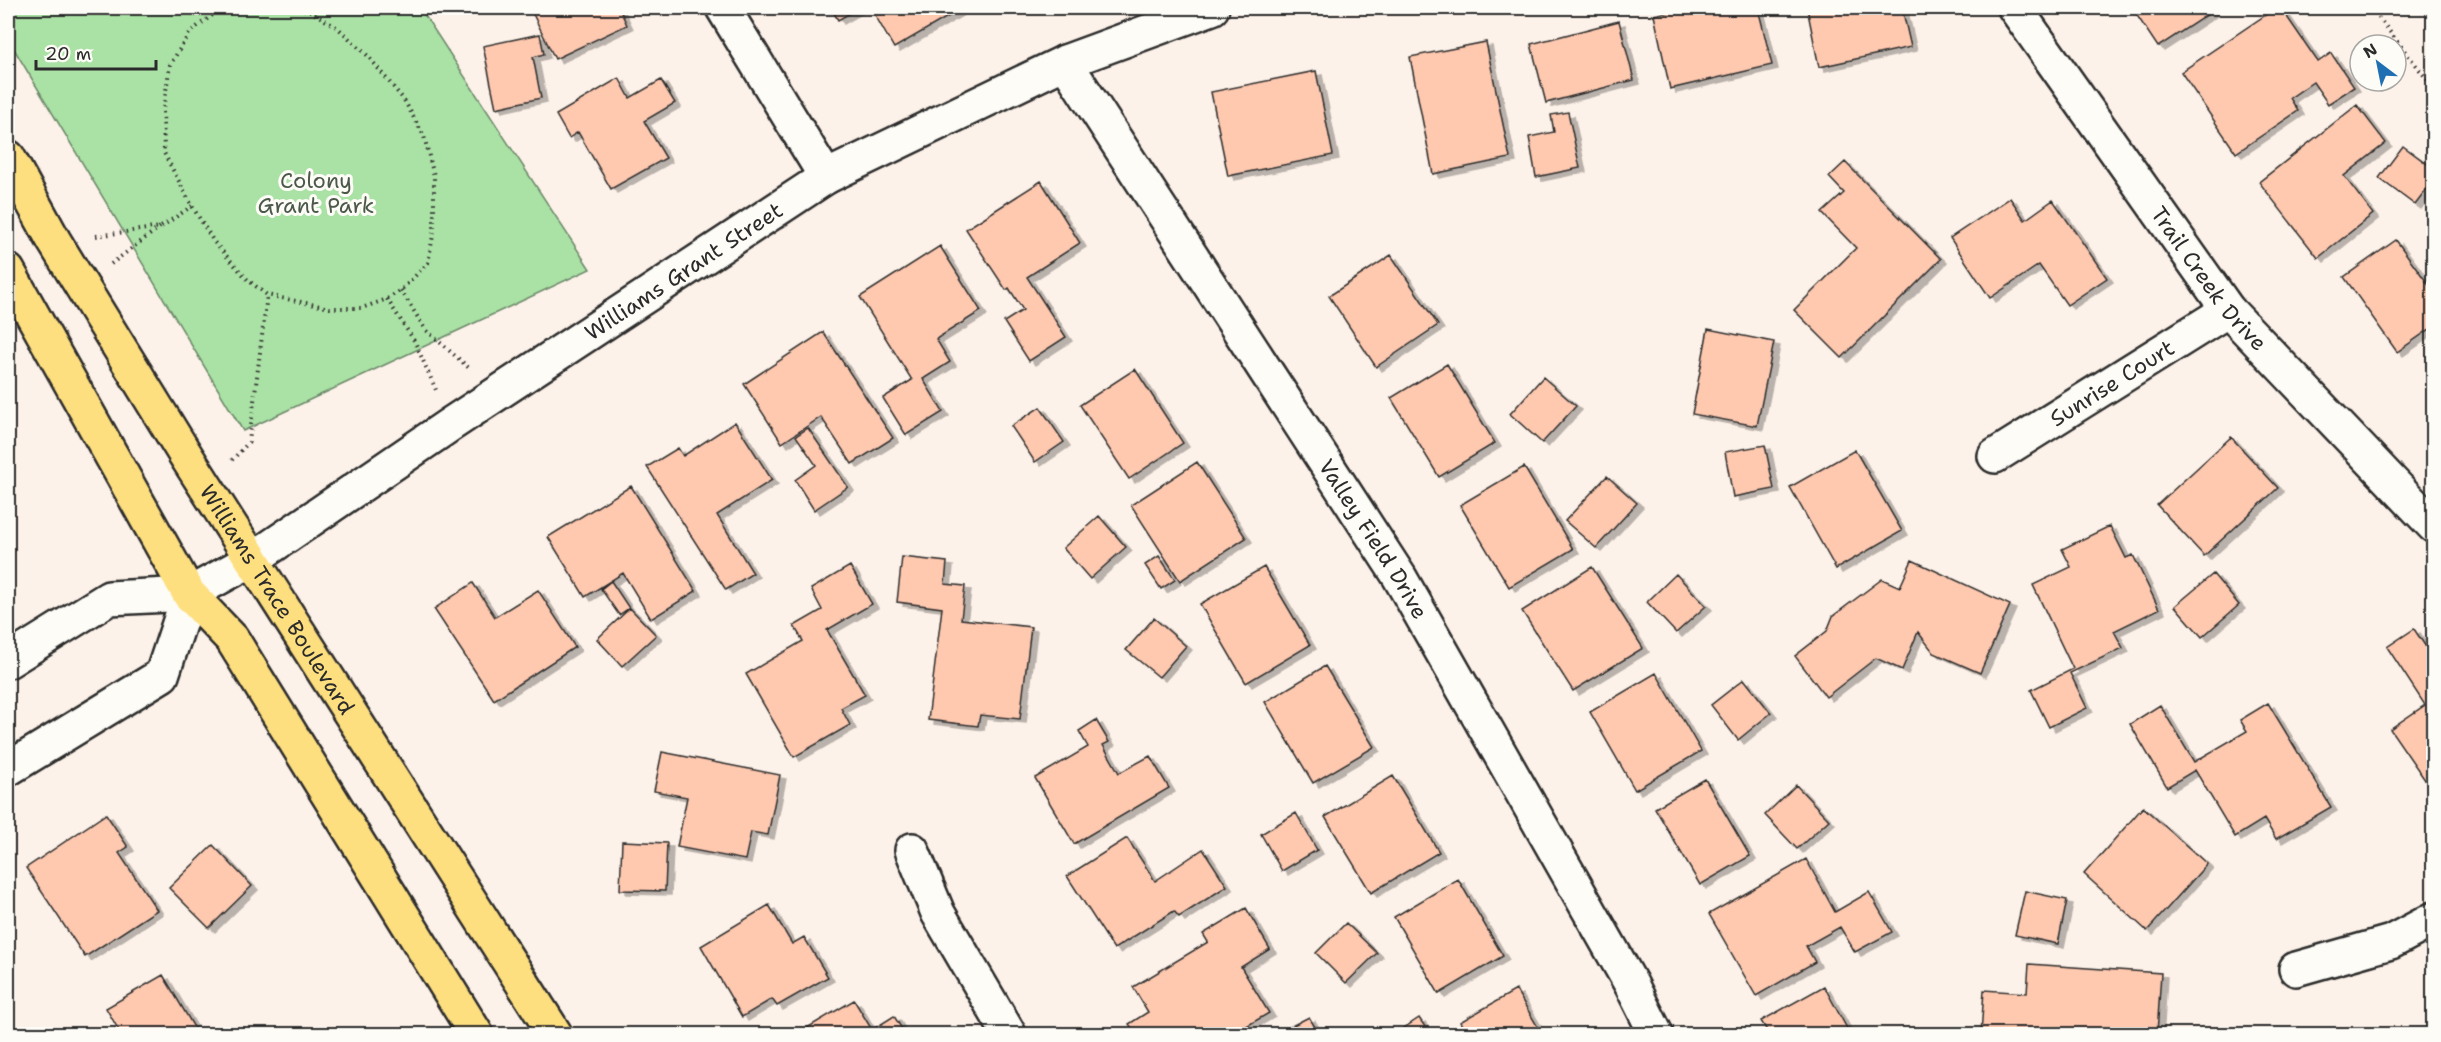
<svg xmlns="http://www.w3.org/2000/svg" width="2441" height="1042" viewBox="0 0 2441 1042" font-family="'Shantell Sans',sans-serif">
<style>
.green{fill:#aae1a5;stroke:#6a8668;stroke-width:1.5}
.building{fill:#ffc9b0;stroke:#2b2b2b;stroke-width:1.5;filter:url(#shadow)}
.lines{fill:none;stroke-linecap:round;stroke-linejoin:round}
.minor-casing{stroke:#2b2b2b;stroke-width:38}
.major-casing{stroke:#2b2b2b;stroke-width:38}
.path{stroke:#2b2b2b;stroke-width:4;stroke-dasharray:1.5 4.5;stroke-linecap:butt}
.minor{stroke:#fdfcf7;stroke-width:33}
.major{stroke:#fedf80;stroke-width:33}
.labels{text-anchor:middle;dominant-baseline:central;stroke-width:6;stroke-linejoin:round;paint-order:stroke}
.park-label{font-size:22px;fill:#4b584a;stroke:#fdfcf7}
.street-label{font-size:22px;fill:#2b2b2b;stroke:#fdfcf7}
</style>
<defs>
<filter id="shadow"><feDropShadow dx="6" dy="4" stdDeviation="0" flood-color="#0004"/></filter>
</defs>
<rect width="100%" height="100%" fill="#fdf2e9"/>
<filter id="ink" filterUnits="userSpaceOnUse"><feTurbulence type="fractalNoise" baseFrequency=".0167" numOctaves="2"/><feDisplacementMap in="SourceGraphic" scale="12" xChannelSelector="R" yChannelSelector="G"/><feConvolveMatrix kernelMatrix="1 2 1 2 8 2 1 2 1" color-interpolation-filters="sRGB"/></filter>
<g filter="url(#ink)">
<path class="green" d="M8,8H420L590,269L243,431L8,39Z"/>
<path class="building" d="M530,8H619L627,25L555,59Z
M831,8H859L838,20Z
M871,8H963L894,48Z
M1686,8H1758L1772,65L1670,89L1654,15Z
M1807,8H1902L1911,47L1819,67Z
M2132,8H2210L2213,11L2158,47Z
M2276,8H2281L2318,62L2331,53L2354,87L2328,104L2313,82L2290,98L2298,111L2236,153L2181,72Z
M1619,21L1634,80L1546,103L1531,44Z
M540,34L544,54L533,57L541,98L496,108L483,46Z
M1486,42L1510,158L1433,174L1410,57Z
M1316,71L1333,155L1228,176L1211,92Z
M619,78L630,98L661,80L675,103L644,121L666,158L611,189L578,132L569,138L556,115Z
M2357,105L2386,143L2344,176L2373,214L2318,258L2259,182Z
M1568,112L1580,168L1536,177L1529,137L1554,132L1551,115Z
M2403,146L2434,169V180L2415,205L2379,178Z
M1845,162L1941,259L1842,358L1794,310L1856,248L1822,213L1844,193L1829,177Z
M1041,181L1080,243L1027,277L1066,337L1029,361L1004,322L1023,310L1009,288L1006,290L966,229Z
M2010,198L2025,220L2053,200L2107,278L2067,305L2039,265L1990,298L1950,238Z
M2396,240L2434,292V326L2397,352L2344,277Z
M940,246L981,311L936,339L950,362L923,379L943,412L906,435L883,398L912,380L860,297Z
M1391,255L1438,325L1376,367L1329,296Z
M1708,329L1774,342L1757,426L1692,414Z
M823,332L893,438L852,464L821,417L782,443L744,384Z
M1447,364L1495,443L1439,477L1391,398Z
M1135,369L1183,443L1129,479L1080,405Z
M1543,377L1576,406L1542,443L1510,414Z
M1040,407L1064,442L1035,462L1011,426Z
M735,422L772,480L717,515L753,573L726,590L647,467L678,448L683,456Z
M808,428L848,487L814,510L795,480L816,465L796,436Z
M2231,437L2278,488L2204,556L2157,505Z
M1765,445L1774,489L1733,497L1725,452Z
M1855,450L1902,531L1836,569L1790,487Z
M1197,462L1246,538L1180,581L1131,505Z
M1524,467L1573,549L1509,587L1460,505Z
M1607,476L1637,503L1596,548L1565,521Z
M631,486L696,591L651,619L623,573L585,597L548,537Z
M1099,516L1126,547L1090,579L1063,548Z
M2110,526L2126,558L2133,555L2159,609L2114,631L2123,648L2070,673L2087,708L2049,727L2031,690L2073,669L2033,585L2071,567L2062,549Z
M1159,556L1175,580L1161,589L1145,565Z
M902,557L947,562L945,584L965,586L961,619L1031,627L1020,719L980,715L978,726L928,720L942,608L897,602Z
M1912,560L2010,605L1980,673L1934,653L1918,632L1902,670L1876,658L1826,697L1795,656L1827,631L1833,616L1882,579L1900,587Z
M850,566L872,604L827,630L865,695L841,708L850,725L794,757L746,674L803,641L794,626L822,610L811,589Z
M1264,567L1310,645L1246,683L1200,604Z
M1592,567L1643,648L1573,691L1522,611Z
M1676,574L1706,606L1676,633L1647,602Z
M2213,574L2239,605L2202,637L2175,606Z
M611,581L629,608L619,615L601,589Z
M473,583L495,617L538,590L575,647L494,700L434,609Z
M630,608L656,635L622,666L597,639Z
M1154,618L1186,646L1159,677L1126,650Z
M2414,629L2434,659V793L2390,729L2425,705L2387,647Z
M1325,666L1374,747L1313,783L1265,702Z
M1656,673L1701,751L1635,790L1590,712Z
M1744,679L1771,713L1738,740L1711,705Z
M2268,703L2331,807L2276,839L2264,819L2235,837L2195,770L2167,787L2130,724L2160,705L2194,762L2247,731L2240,720Z
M1096,720L1109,742L1103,745L1119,773L1150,756L1169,788L1074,844L1035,778L1088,747L1079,731Z
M662,752L780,775L768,835L751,832L745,860L677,847L687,797L654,791Z
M1393,776L1439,852L1371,893L1325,817Z
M1705,779L1750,856L1700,885L1655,808Z
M1796,785L1829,820L1797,849L1765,815Z
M2143,807L2207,864L2147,931L2084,874Z
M1296,813L1317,850L1282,871L1261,834Z
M106,814L128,847L119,853L157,910L85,957L26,868Z
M1127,838L1155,881L1203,849L1227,886L1179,917L1174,911L1114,949L1067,876Z
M622,841L667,843L665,891L620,890Z
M213,845L252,886L209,928L169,888Z
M1806,859L1835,912L1869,892L1892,932L1855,952L1840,927L1806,946L1815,962L1756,996L1709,914Z
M1458,879L1503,956L1439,994L1394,917Z
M2025,891L2067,900L2058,944L2015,935Z
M769,905L792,944L804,937L828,977L777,1006L772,999L742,1017L701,946Z
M1246,908L1270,949L1241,967L1269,1013L1233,1034H1136L1129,1024L1148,1012L1133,987L1208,942L1203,934Z
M1346,923L1377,953L1346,983L1316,953Z
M2029,964L2161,973L2157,1034H1981L1984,990L2027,993Z
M163,975L198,1034H121L106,1008Z
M1824,986L1850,1034H1769L1761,1021Z
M1516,990L1542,1034H1468L1460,1022Z
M854,1000L872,1030L894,1016L905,1034H797Z
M1309,1017L1319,1034H1276Z
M1419,1018L1430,1034H1395Z"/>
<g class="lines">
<g class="minor-casing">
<g id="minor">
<path d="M723,8L826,177"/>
<path id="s1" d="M2015,8L2228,310L2434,526"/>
<path id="s2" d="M1065,62L1399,576L1631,984L1656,1034"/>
<path id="s3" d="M1995,456L2228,310"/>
<path id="s4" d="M8,661L109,598L189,594L253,559L451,424L826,177L1065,62L1212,8"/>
<path d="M8,769L162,675L189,594"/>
<path d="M912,850L938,913L1009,1034"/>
<path d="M2296,969L2391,942L2434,919"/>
</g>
</g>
<g class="major-casing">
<g id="major">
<path id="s5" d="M8,157L54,241L188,459L555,1034"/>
<path d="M8,271L189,594L232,639L476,1034"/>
</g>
</g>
<path class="path" d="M222,8L190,32L170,65L163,110L164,153L192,206L214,242L248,280L267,295L330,308H362L387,299L401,290L428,263L434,230V176L424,136L404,100L368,56L338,28L310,11L298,8
M2371,8L2434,88
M96,236L161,227L192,206
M111,264L160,227
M401,290L425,329L470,369
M387,299L415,342L436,390
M232,460L249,442L267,295"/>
<use href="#minor" class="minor"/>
<use href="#major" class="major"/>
</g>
</g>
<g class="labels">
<g class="park-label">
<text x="316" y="180">Colony<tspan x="316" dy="25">Grant Park</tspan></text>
</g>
<g class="street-label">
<text stroke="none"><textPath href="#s4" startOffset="790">Williams Grant Street</textPath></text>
<text stroke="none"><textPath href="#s1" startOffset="333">Trail Creek Drive</textPath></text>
<text stroke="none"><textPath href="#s3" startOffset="138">Sunrise Court</textPath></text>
<text stroke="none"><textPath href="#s2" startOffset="568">Valley Field Drive</textPath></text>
<text stroke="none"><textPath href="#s5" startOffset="518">Williams Trace Boulevard</textPath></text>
</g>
</g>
<rect width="2441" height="1042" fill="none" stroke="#fdfcf7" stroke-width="30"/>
<rect x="15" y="15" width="2411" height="1012" fill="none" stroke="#2b2b2b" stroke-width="2" filter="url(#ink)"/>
<g transform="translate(2378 63) rotate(328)"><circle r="28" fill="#fdfcf7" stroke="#a9a8a5" stroke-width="1.5"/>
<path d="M0-4.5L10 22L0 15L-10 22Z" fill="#1f6fb2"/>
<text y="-9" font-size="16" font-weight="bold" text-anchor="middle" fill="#2b2b2b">N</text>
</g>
<path d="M36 60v9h120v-9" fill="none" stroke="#2b2b2b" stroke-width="3"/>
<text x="45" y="60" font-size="18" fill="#2b2b2b" stroke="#fdfcf7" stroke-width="4.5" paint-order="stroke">20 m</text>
</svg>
